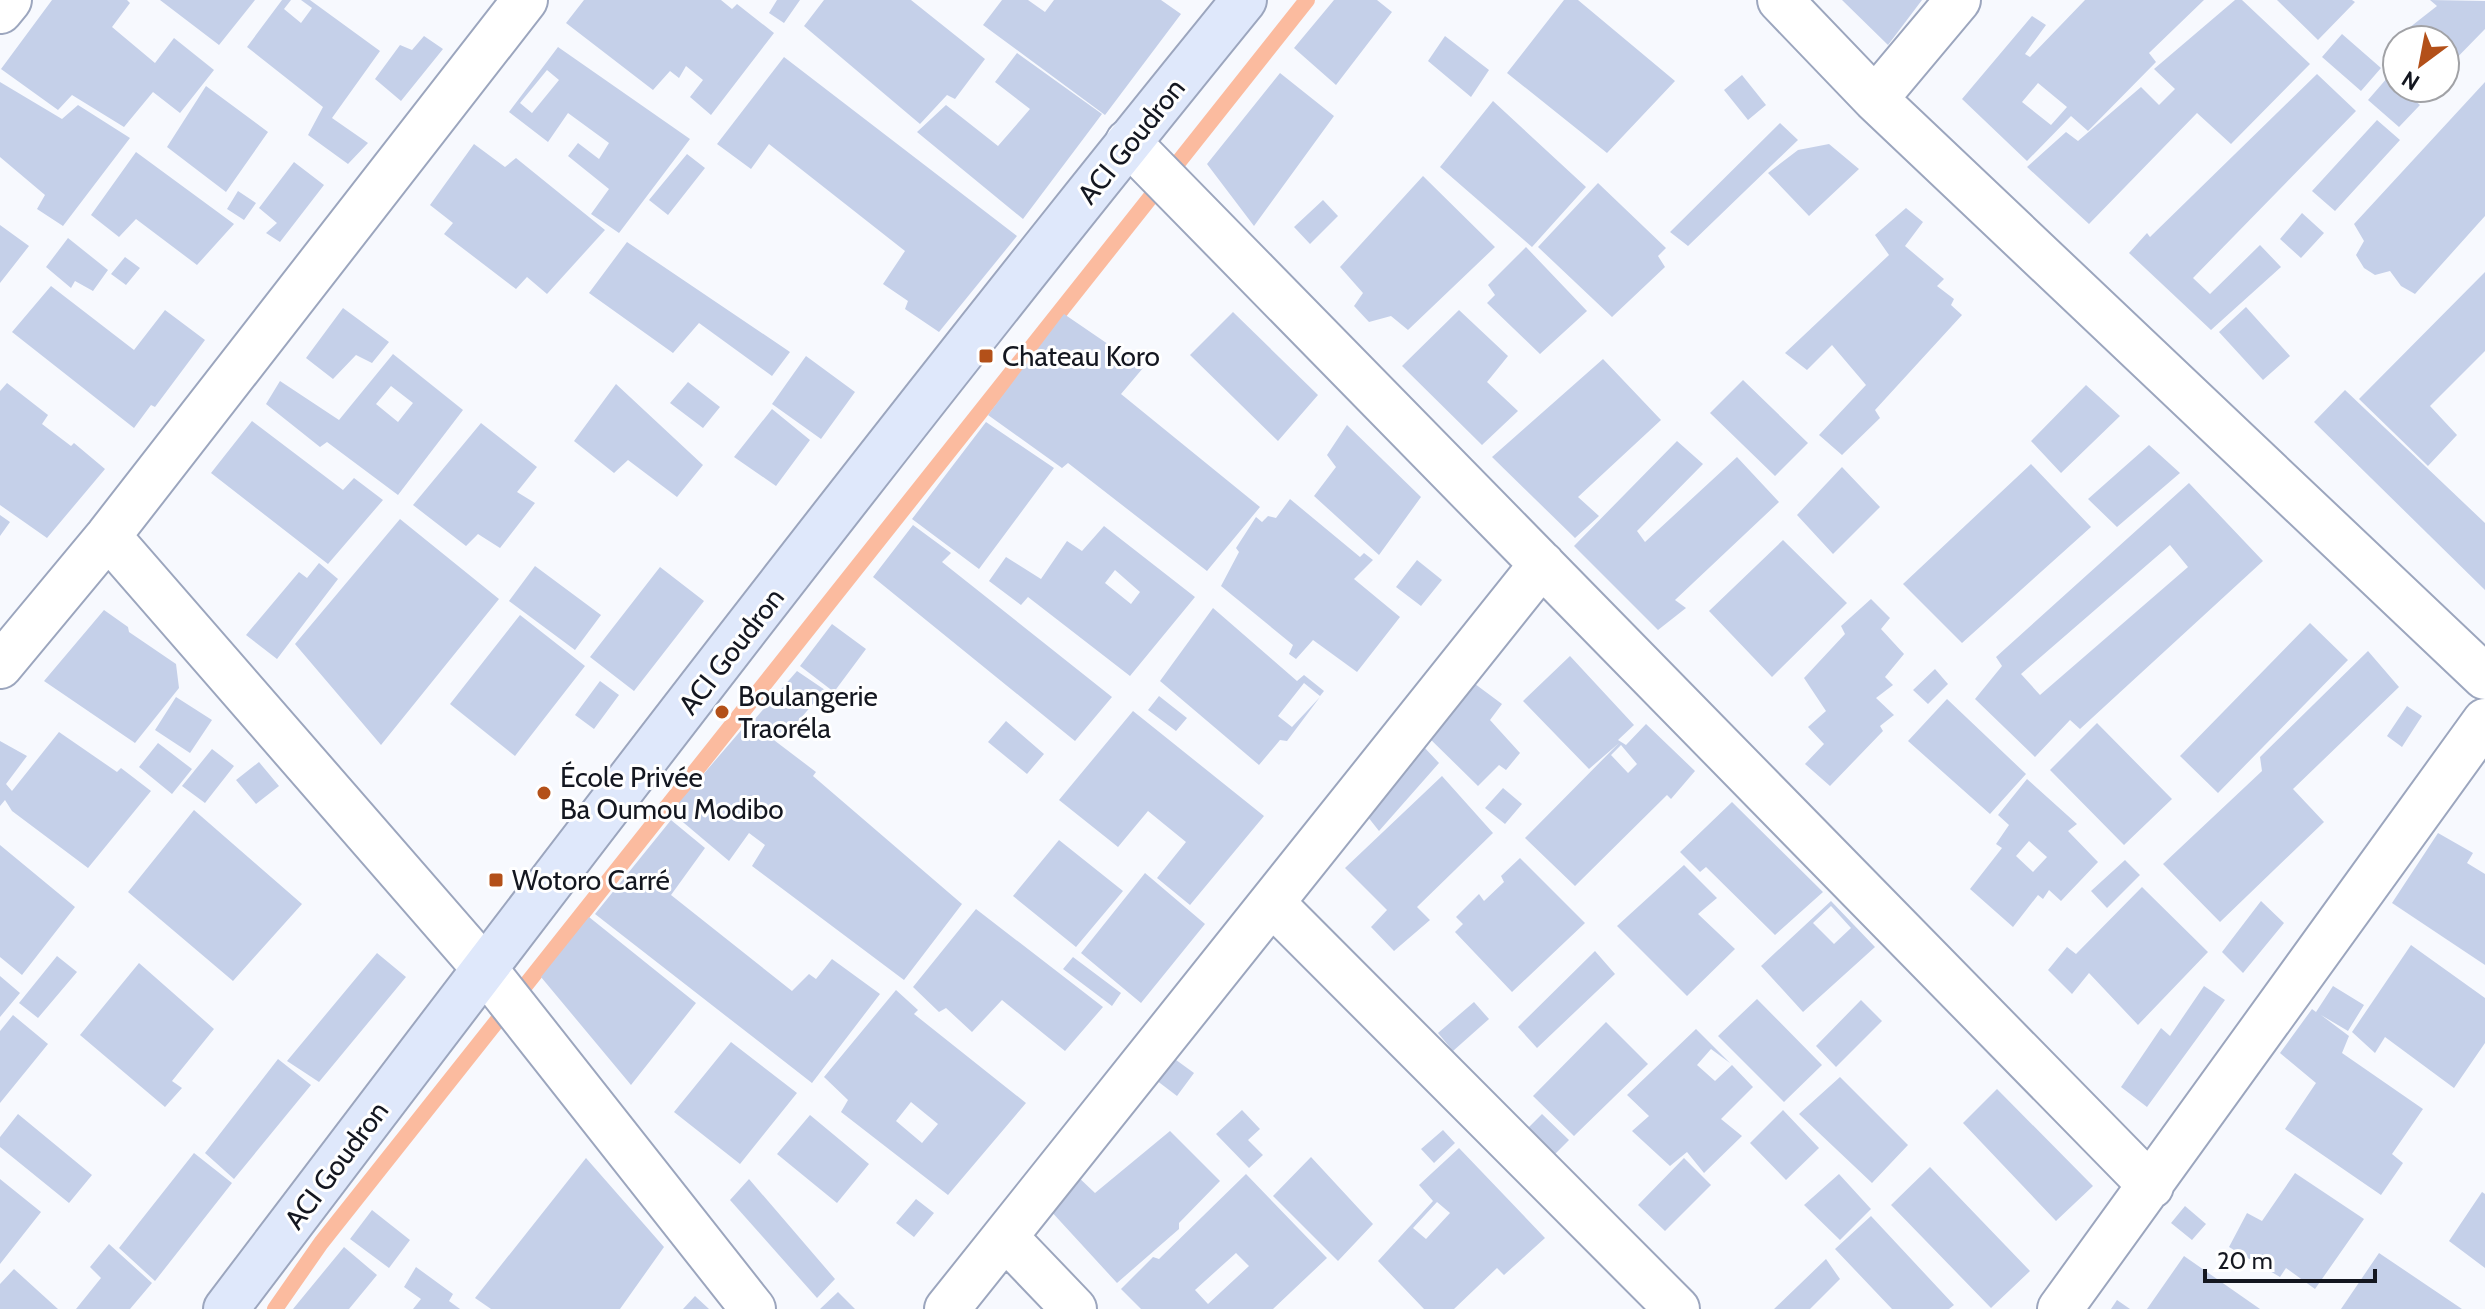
<svg xmlns="http://www.w3.org/2000/svg" width="2485" height="1309" viewBox="0 0 2485 1309" font-family="Cabin,sans-serif">
<style>
.lines{fill:none;stroke-linecap:round;stroke-linejoin:round}
.stream{stroke:#fbbb9f;stroke-width:16}
.building{fill:#c5d0e9;fill-rule:evenodd}
.street-casing{stroke:#9ca6be;stroke-width:48}
.secondary-casing{stroke:#9ca6be;stroke-width:48}
.street{stroke:#fff;stroke-width:44}
.secondary{stroke:#dfe8fb;stroke-width:44}
.poi-dot{fill:#b35019;stroke:#fff;stroke-width:3}
.labels{text-anchor:middle;dominant-baseline:central;stroke-width:6;stroke-linejoin:round;paint-order:stroke}
.street-label{font-size:28px;fill:#141720;stroke:#fff}
.poi-label{font-size:28px;fill:#141720;stroke:#fff;text-anchor:start}
</style>
<rect width="100%" height="100%" fill="#f7f9fe"/>
<g class="lines">
<path class="stream" d="M275,1309L321,1243L1307,0"/>
</g>
<path class="building" d="M52,0H127L130,3L112,27L155,63L174,38L214,70L180,113L153,92L124,127L72,95L58,110L1,69Z
M160,0H255L219,45Z
M282,0H291L284,9L301,23L312,8L301,0H310L380,51L332,118L368,143L348,164L308,135L323,107L247,47Z
M584,0H721L732,9L737,4L774,33L711,115L690,97L703,80L686,66L679,78L670,71L653,90L566,23Z
M777,0H800L784,23L769,13Z
M824,0H911L985,59L955,99L947,95L920,124L804,26Z
M1002,0H1028L1045,12L1054,0H1161L1181,14L1105,115L983,25Z
M1334,0H1377L1392,12L1336,85L1294,48Z
M1564,0H1578L1675,81L1607,153L1507,73Z
M1842,0H1922L1888,45Z
M2085,0H2204L2149,53L2156,62L2088,131L2071,116L2027,161L1962,99L2032,16L2046,25L2025,54L2030,57ZM2038,83L2067,107L2051,125L2022,102Z
M2235,0H2242L2310,64L2231,144L2197,113L2089,224L2027,167L2066,132L2078,141L2141,87L2159,105L2175,89L2154,69Z
M2277,0H2352L2355,2L2318,40Z
M2430,0L2485,1V29L2445,70V40H2405L2400,35L2437,6Z
M2342,34L2381,68L2361,91L2322,57Z
M424,36L443,49L401,101L375,79L400,45L412,50Z
M1445,36L1489,70L1471,97L1428,61Z
M558,47L690,139L619,233L591,214L609,189L568,156L578,143L599,159L609,143L568,113L548,142L509,112ZM547,70L559,80L532,113L520,103Z
M1017,53L1102,114L1023,219L917,132L946,105L998,146L1030,109L995,82Z
M784,57L1017,236L939,332L905,309L908,301L883,284L905,251L769,144L751,169L717,144Z
M1280,73L1334,116L1254,226L1207,164Z
M2317,74L2356,111L2193,278L2210,294L2260,245L2281,267L2211,330L2129,253L2147,233L2150,237Z
M1742,75L1766,105L1748,120L1724,90Z
M2388,77L2420,105L2399,127L2368,100Z
M0,82L62,119L78,105L130,138L63,226L37,209L45,195L0,157Z
M2485,82V216L2415,294L2401,286L2390,271L2375,275L2364,268L2356,255L2364,241L2354,224Z
M206,86L268,132L226,192L167,147Z
M1493,101L1586,187L1532,247L1440,167Z
M2377,120L2400,140L2335,211L2312,191Z
M1780,123L1798,140L1688,246L1670,232Z
M474,144L505,167L516,158L605,230L547,294L527,277L516,289L444,234L453,223L430,205Z
M1829,144L1859,169L1809,216L1768,173L1798,150Z
M136,152L234,224L197,265L136,219L119,237L91,215Z
M687,154L705,168L668,215L649,200Z
M294,162L324,185L280,242L266,233L277,223L259,208Z
M1423,176L1495,247L1408,330L1391,316L1369,322L1354,306L1363,293L1340,267Z
M1598,183L1666,248L1658,256L1665,267L1612,317L1538,247Z
M238,191L256,203L244,220L227,209Z
M1323,200L1338,216L1310,244L1294,227Z
M1906,208L1923,222L1905,246L1944,279L1937,286L1954,299L1951,305L1962,315L1875,410L1880,418L1842,455L1819,435L1866,385L1832,345L1807,370L1785,353L1889,255L1875,235Z
M2302,213L2324,233L2301,258L2280,239Z
M0,225L29,246L0,283Z
M68,238L108,270L93,291L75,281L71,288L46,267Z
M627,242L790,352L772,376L699,323L673,353L589,293Z
M1526,247L1587,311L1540,354L1487,303L1495,295L1488,285Z
M125,257L140,268L126,285L111,274Z
M2485,272V351L2430,406L2457,435L2428,466L2359,399Z
M51,286L134,350L165,310L205,340L155,407L151,405L134,428L12,332Z
M2246,307L2290,356L2263,380L2219,332Z
M343,308L389,342L372,363L356,355L333,379L306,358Z
M1459,310L1508,356L1487,382L1518,411L1482,445L1402,366Z
M1233,312L1318,395L1278,441L1190,355Z
M1064,314L1143,368L1121,394L1260,507L1207,571L1068,463L1062,468L988,415Z
M393,354L463,410L398,495L327,442L320,447L266,404L280,381L339,420ZM391,386L413,403L398,422L376,404Z
M806,356L855,392L821,439L772,404Z
M1603,359L1661,420L1578,497L1599,516L1575,538L1492,457Z
M1743,380L1808,443L1775,476L1710,413Z
M688,382L720,407L703,428L670,403Z
M7,383L48,415L42,424L71,446L74,443L105,469L47,538L0,505V391Z
M616,384L703,465L677,497L628,460L614,473L574,441Z
M2086,385L2120,416L2061,473L2031,441Z
M2345,390L2485,523V590L2314,422Z
M772,409L810,440L776,486L734,457Z
M252,421L343,490L354,478L383,500L328,564L211,473Z
M986,422L1054,468L979,569L912,519Z
M481,423L537,467L517,492L535,503L500,548L478,534L466,546L413,505Z
M1347,425L1421,497L1379,555L1314,496L1336,467L1327,455Z
M1677,441L1703,464L1637,531L1645,542L1737,457L1779,502L1675,600L1686,608L1658,630L1574,546Z
M2149,445L2180,473L2117,527L2088,499Z
M2031,464L2091,527L1962,643L1903,584Z
M1842,467L1880,507L1833,554L1797,515Z
M2189,483L2263,561L2080,729L2070,720L2035,757L1975,699L2002,666L1996,657ZM2170,545L2188,567L2040,695L2021,674Z
M1290,499L1360,557L1364,553L1373,560L1354,579L1400,617L1357,672L1313,640L1296,659L1289,654L1293,645L1221,586L1239,552L1236,548L1256,517L1262,522L1268,516L1276,518Z
M0,515L10,522L0,536Z
M400,519L499,599L381,745L295,644Z
M913,525L951,553L942,562L1112,697L1075,741L873,577Z
M1104,526L1195,597L1130,676L1028,597L1021,605L989,581L1006,557L1041,579L1067,541L1082,551ZM1115,570L1140,592L1131,604L1105,583Z
M1783,540L1847,603L1772,677L1709,611Z
M1417,560L1442,580L1421,606L1396,587Z
M319,563L338,579L277,659L246,635L299,572L307,578Z
M535,566L601,615L575,650L509,601Z
M660,567L704,601L634,691L590,657Z
M1871,599L1890,618L1881,629L1904,654L1885,677L1893,685L1876,698L1894,715L1880,726L1883,731L1830,786L1805,764L1824,744L1808,727L1826,711L1804,678L1845,634L1841,626Z
M1213,608L1297,681L1304,675L1324,691L1320,696L1304,683L1278,716L1292,727L1320,697L1287,741L1280,740L1259,765L1160,681Z
M104,610L128,627L129,632L176,664L179,688L135,743L44,681Z
M520,615L585,666L515,756L450,704Z
M2310,623L2348,660L2218,793L2180,756Z
M832,624L866,649L834,692L800,666Z
M2368,651L2399,687L2293,789L2324,822L2220,922L2163,864L2262,771L2260,757Z
M1570,656L1634,725L1618,740L1626,745L1646,724L1695,771L1671,799L1667,795L1575,886L1525,838L1619,743L1589,769L1523,701ZM1621,745L1637,764L1628,773L1611,755Z
M1935,669L1948,684L1928,704L1913,690Z
M797,671L825,690L782,740L754,720Z
M1467,678L1502,704L1490,720L1520,753L1506,770L1499,765L1478,786L1423,732Z
M600,681L619,695L594,729L575,715Z
M1159,696L1187,718L1176,731L1148,710Z
M176,697L212,720L190,753L155,730Z
M1947,699L2026,774L1990,814L1908,741Z
M2407,706L2422,716L2402,747L2387,736Z
M1133,711L1264,816L1190,905L1157,878L1186,842L1148,811L1118,847L1059,800Z
M749,721L816,772L813,776L962,904L904,980L752,866L765,845L749,833L729,861L671,812Z
M1006,721L1044,754L1027,774L988,742Z
M2097,723L2172,799L2124,845L2050,770Z
M59,732L117,772L121,768L151,791L88,868L12,811L5,800L0,806V741L27,756L6,784L12,791Z
M158,743L192,769L172,794L139,767Z
M1423,746L1439,763L1379,831L1364,812Z
M212,749L234,766L205,803L182,786Z
M259,762L279,786L256,804L236,780Z
M1442,776L1493,833L1417,907L1430,920L1394,951L1371,927L1387,910L1345,868Z
M2027,779L2077,824L2068,831L2098,862L2061,901L2049,890L2043,899L2038,895L2013,927L1970,889L2002,848L1996,844L2009,825L1998,815ZM2029,841L2047,857L2033,872L2016,856Z
M1503,788L1522,804L1505,824L1485,808Z
M1732,802L1823,892L1775,935L1706,867L1700,872L1680,852Z
M194,810L302,904L233,981L128,892Z
M671,820L705,848L671,895L792,991L809,974L816,979L832,959L880,994L812,1083L595,914Z
M2438,833L2473,853L2467,863L2485,874V965L2392,903Z
M1059,840L1123,891L1076,947L1013,896Z
M0,845L75,907L22,975L0,957Z
M1520,858L1585,923L1512,992L1455,932L1463,924L1456,917L1479,894L1484,901L1504,882L1501,876Z
M2125,860L2140,875L2107,908L2091,891Z
M1684,865L1717,898L1698,914L1735,949L1687,996L1617,926Z
M1145,873L1205,924L1141,1003L1081,953Z
M2142,887L2208,952L2138,1025L2089,973L2072,994L2048,970L2067,947L2076,954Z
M1831,901L1875,947L1803,1012L1761,966ZM1831,906L1851,928L1834,944L1813,923Z
M2261,901L2284,923L2243,973L2222,952Z
M976,909L1103,1007L1065,1051L1002,1000L972,1032L946,1008L939,1012L913,987Z
M589,917L696,1003L631,1085L541,977Z
M2411,945L2485,998V1043L2454,1088L2385,1037L2375,1053L2352,1032Z
M1595,951L1615,974L1537,1048L1518,1027Z
M377,953L406,977L319,1082L287,1061Z
M57,956L77,972L38,1018L19,1003Z
M1073,957L1121,993L1112,1006L1063,969Z
M139,963L214,1029L172,1081L182,1088L165,1107L80,1035Z
M0,976L20,993L0,1017Z
M2204,986L2225,1000L2147,1107L2121,1087L2161,1028L2170,1036Z
M2333,986L2364,1005L2348,1031L2321,1015L2349,1036L2342,1053L2423,1109L2392,1154L2403,1163L2381,1195L2285,1129L2316,1083L2280,1053L2312,1009L2316,1012Z
M896,990L918,1010L914,1014L1026,1103L948,1195L841,1112L848,1100L824,1077ZM911,1102L938,1124L922,1143L896,1121Z
M1757,999L1822,1065L1784,1102L1718,1036Z
M1861,1000L1882,1021L1836,1067L1816,1046Z
M1474,1002L1489,1019L1453,1051L1438,1033Z
M13,1015L48,1044L0,1103V1031Z
M1606,1022L1648,1064L1574,1136L1533,1096Z
M1696,1029L1730,1063L1711,1049L1697,1065L1715,1081L1732,1065L1753,1087L1721,1119L1742,1136L1704,1173L1687,1152L1670,1166L1632,1131L1649,1116L1627,1095Z
M731,1042L797,1093L740,1164L674,1112Z
M1172,1057L1194,1073L1177,1096L1156,1080Z
M278,1059L311,1085L234,1179L205,1153Z
M1840,1077L1908,1145L1872,1183L1799,1114Z
M1997,1089L2093,1186L2056,1221L1963,1123Z
M1242,1110L1260,1129L1248,1140L1263,1155L1249,1168L1216,1134Z
M1783,1110L1819,1148L1786,1180L1750,1143Z
M18,1114L92,1175L69,1203L0,1147V1137Z
M1542,1114L1569,1140L1554,1155L1528,1128Z
M810,1115L869,1164L837,1203L777,1154Z
M1443,1130L1455,1143L1434,1163L1421,1149Z
M1170,1131L1220,1181L1179,1223V1229L1117,1283L1049,1209L1075,1174L1095,1193Z
M1459,1148L1545,1238L1504,1275L1497,1268L1454,1309H1424L1378,1261L1433,1201L1419,1185ZM1437,1202L1450,1213L1426,1239L1413,1228Z
M194,1153L232,1183L155,1281L119,1248Z
M1311,1157L1373,1224L1338,1261L1273,1196Z
M586,1158L664,1247L620,1309H491L475,1298Z
M1684,1158L1711,1185L1665,1231L1638,1205Z
M1930,1167L2030,1271L1991,1308L1891,1205Z
M2295,1173L2364,1219L2315,1289L2286,1268L2280,1277L2229,1247L2247,1213L2262,1221Z
M1246,1174L1327,1258L1273,1309H1141L1121,1289L1153,1257L1159,1259ZM1236,1253L1249,1266L1208,1304L1195,1290Z
M1839,1174L1871,1209L1840,1240L1804,1205Z
M0,1179L41,1212L0,1264Z
M749,1179L835,1279L817,1298L730,1200Z
M2482,1192L2485,1194V1268L2449,1241Z
M916,1199L934,1213L914,1237L896,1223Z
M2185,1206L2206,1224L2192,1240L2171,1223Z
M372,1210L410,1240L389,1268L350,1239Z
M1871,1216L1954,1305L1949,1309H1892L1835,1249Z
M109,1244L152,1283L130,1309H76L101,1278L90,1267Z
M344,1247L377,1275L349,1309H293Z
M2379,1253L2462,1309H2341Z
M2184,1256L2260,1309H2147Z
M1826,1259L1840,1279L1810,1309H1774Z
M416,1267L453,1294L449,1301L460,1309H413L421,1299L404,1287Z
M14,1269L58,1309H0V1284Z
M838,1292L855,1309H820Z
M695,1296L709,1309H683Z
M2117,1300L2130,1309H2111Z"/>
<g class="lines">
<g class="street-casing">
<path id="street" d="M1780,0L1875,99L2485,677
M0,11L9,0
M1875,99L1958,0
M1128,142L2151,1186
M108,536L484,968L753,1309
M0,666L108,536L525,0
M1272,903L1677,1309
M1005,1237L1074,1309
M947,1309L1542,564
M2060,1309L2485,721"/>
</g>
<g class="secondary-casing">
<path id="secondary" d="M226,1309C560,868 895,429 1244,0"/>
</g>
<use href="#street" class="street"/>
<use href="#secondary" class="secondary"/>
</g>
<g class="poi-dot">
<rect x="978" y="348" width="16" height="16" rx="4"/>
<circle cx="722" cy="712" r="8"/>
<circle cx="544" cy="793" r="8"/>
<rect x="488" y="872" width="16" height="16" rx="4"/>
</g>
<g class="labels">
<g class="street-label">
<text transform="translate(1131 141) rotate(-51)">ACI Goudron</text>
<text transform="translate(731 651) rotate(-52)">ACI Goudron</text>
<text transform="translate(336 1165) rotate(-53)">ACI Goudron</text>
</g>
<g class="poi-label">
<text x="1002" y="356">Chateau Koro</text>
<text x="738" y="696">Boulangerie<tspan x="738" dy="32">Traoréla</tspan></text>
<text x="560" y="777">École Privée<tspan x="560" dy="32">Ba Oumou Modibo</tspan></text>
<text x="512" y="880">Wotoro Carré</text>
</g>
</g>
<g transform="translate(2421 64) rotate(212)"><circle r="38" fill="#ffffff" stroke="#a1a2a6" stroke-width="2"/>
<path d="M0-6L14 30L0 20L-14 30Z" fill="#b35019"/>
<text y="-12" font-size="22" font-weight="bold" text-anchor="middle" fill="#141720">N</text>
</g>
<path d="M2205 1269v12h170v-12" fill="none" stroke="#141720" stroke-width="4"/>
<text x="2217" y="1269" font-size="24" fill="#141720" stroke="#ffffff" stroke-width="6" paint-order="stroke">20 m</text>
</svg>
